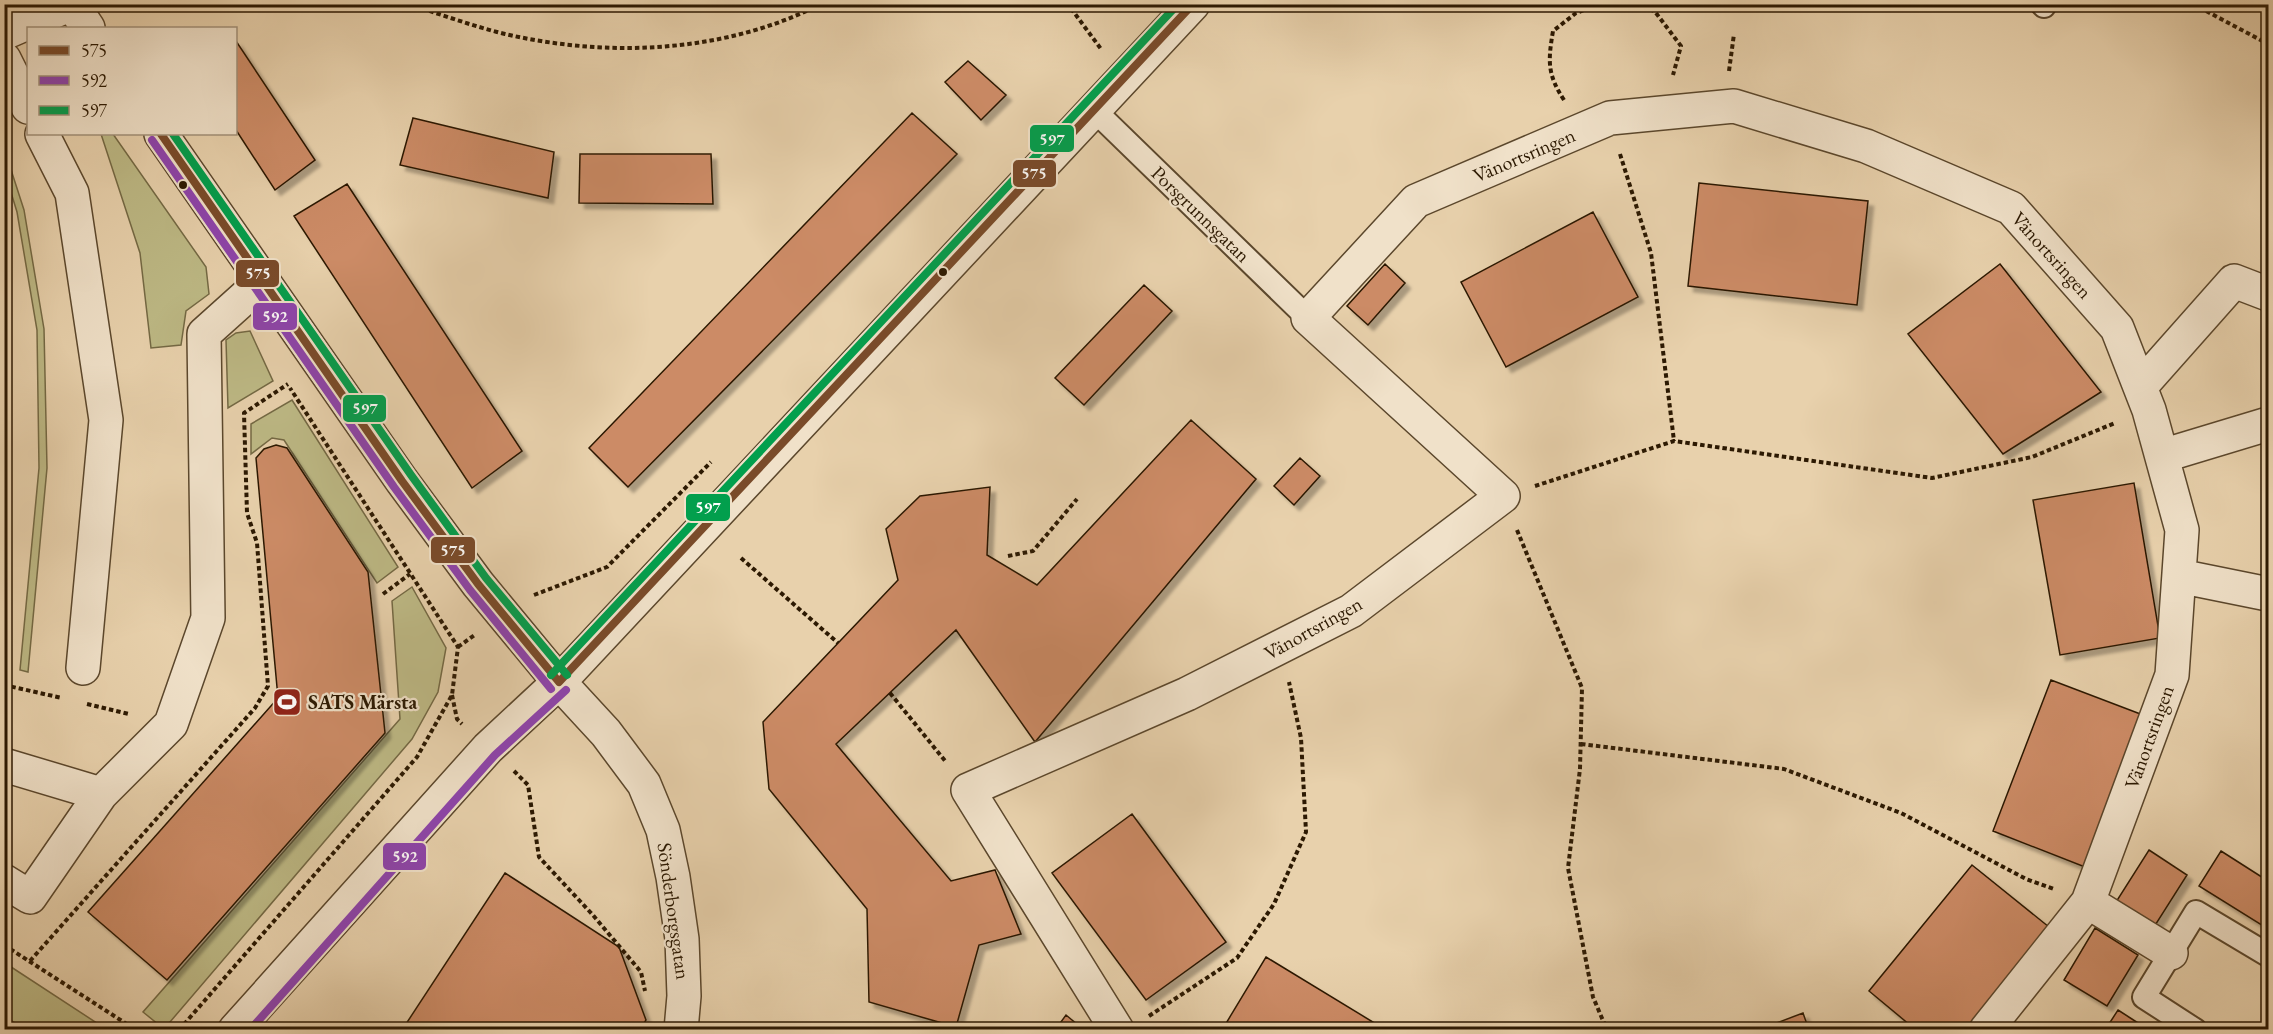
<svg xmlns="http://www.w3.org/2000/svg" width="2273" height="1034" viewBox="0 0 2273 1034" font-family="'EB Garamond',serif">
<style>
.green{fill:#bdb985;stroke:#746944;stroke-width:1.5}
.building{fill:#cc8b66;stroke:#2c1902;stroke-width:1.5;filter:url(#shadow)}
.lines{fill:none;stroke-linecap:round;stroke-linejoin:round}
.service-casing{stroke:#5b472c;stroke-width:26}
.minor-casing{stroke:#5b472c;stroke-width:36}
.path{stroke:#2c1902;stroke-width:4;stroke-dasharray:4.5 3;stroke-linecap:butt}
.service{stroke:#f0e1c9;stroke-width:22}
.minor{stroke:#f0e1c9;stroke-width:33}
.bus-1-casing{stroke:#f0e1c9;stroke-width:12}
.bus-2-casing{stroke:#f0e1c9;stroke-width:12}
.bus-3-casing{stroke:#f0e1c9;stroke-width:12}
.bus-1{stroke:#7a4b2a;stroke-width:8}
.bus-2{stroke:#8e44ad;stroke-width:8}
.bus-3{stroke:#029f4d;stroke-width:8}
.bus-dot{fill:#2c1902;stroke:#f0e1c9;stroke-width:2}
.labels{text-anchor:middle;dominant-baseline:central;stroke-width:4.5;stroke-linejoin:round;paint-order:stroke}
.street-label{font-size:20px;fill:#2c1902;stroke:#f0e1c9}
.poi-label{font-size:20px;font-weight:bold;fill:#2c1902;stroke:#f0e1c9;text-anchor:start}
.line-badge{stroke:#f0e1c9;stroke-width:2}
.badge-label{font-size:16px;text-anchor:middle;font-weight:bold;fill:#fff}
</style>
<defs>
<filter id="shadow"><feDropShadow dx="5.5" dy="5.5" stdDeviation="1.5" flood-color="#0004"/></filter>
</defs>
<rect width="100%" height="100%" fill="#e8d1ac"/>
<filter id="stains"><feTurbulence type="fractalNoise" baseFrequency=".00333" numOctaves="4"/><feColorMatrix values="0 0 0 0 .2 0 0 0 0 .09 0 0 0 0 .02 0 0 0 .5 -.17"/></filter>
<radialGradient id="worn" r=".72"><stop offset=".6" stop-color="#630" stop-opacity="0"/><stop offset="1" stop-color="#630" stop-opacity=".3"/></radialGradient>
<path class="green" d="M101,134H113L206,267L209,294L186,311L181,345L151,348L140,253Z
M4,148L24,210L44,329L47,468L28,672L20,670L39,468L37,330L17,212L5,173Z
M250,331L273,381L228,408L226,340L236,333Z
M292,400L398,567L377,583L284,440L272,438L251,454V424Z
M412,587L446,648L438,692L412,739L164,1029L143,1012L400,719L392,601Z
M5,963L106,1029H25L5,1017Z"/>
<path class="building" d="M236,41L315,160L275,190L236,130Z
M968,61L1006,95L981,120L945,82Z
M912,113L957,154L628,487L589,448Z
M413,118L554,152L548,198L400,165Z
M580,154H711L713,204L579,203Z
M1699,183L1868,201L1857,305L1688,286Z
M347,184L522,451L472,488L294,216Z
M1593,212L1638,297L1506,367L1461,282Z
M1385,264L1405,283L1368,325L1347,306Z
M2000,264L2101,392L2003,454L1908,334Z
M1144,285L1172,311L1084,405L1055,378Z
M1191,420L1256,479L1035,742L956,630L836,744L951,881L995,870L1021,934L979,945L956,1027L869,1002L867,909L769,789L763,722L898,580L886,529L920,496L990,487L987,555L1037,585Z
M276,445L287,448L368,572L385,733L167,980L88,912L278,698L256,458L264,449Z
M1300,458L1320,476L1294,505L1274,486Z
M2134,483L2160,638L2060,655L2033,500Z
M2051,680L2143,715L2085,867L1993,831Z
M1132,814L1226,942L1146,1000L1052,873Z
M2149,850L2187,875L2154,927L2116,902Z
M2221,851L2268,881V929L2199,886Z
M1972,865L2049,927L1965,1030H1916L1869,991Z
M505,873L619,947L646,1020L640,1030H402Z
M2095,928L2138,955L2107,1006L2064,980Z
M1266,957L1386,1030H1222Z
M2118,1010L2149,1030H2105Z
M1803,1013L1809,1030H1758Z
M1066,1015L1084,1030H1055Z"/>
<g class="lines">
<g class="service-casing">
<path id="service" d="M2042,4L2044,6
M1093,109L1308,318
M2195,1030L2144,997L2196,912L2268,955"/>
</g>
<g class="minor-casing">
<path id="minor" d="M72,4L88,28
M4,33L71,4
M4,59L28,107
M42,134L72,193L106,420L83,668
M161,134L402,481L478,584L559,682L606,733L644,784L663,830L673,877L682,939L684,996L681,1030
M2140,387L2234,281L2268,294
M2162,456L2268,424
M2179,576L2268,594
M4,765L101,794
M4,881L30,897L101,794L171,724L208,618L204,334L263,281
M2088,902L2171,953
M235,1030L488,748L559,682L1193,4
M1117,1030L968,790L1187,694L1351,611L1503,496L1308,318L1416,201L1610,118L1734,106L1866,146L2011,208L2117,328L2149,410L2182,530L2172,675L2088,902L1986,1030"/>
</g>
<path class="path" d="M408,4C440,14 472,26 505,34C609,58 725,53 821,4
M1065,4L1070,7L1101,49
M1644,4L1656,13L1681,46L1673,75
M2193,4L2268,44
M1729,71L1734,34
M1564,100C1547,74 1548,61 1553,31L1576,13L1600,4
M1620,154L1651,253L1674,441
M1535,486L1674,441L1932,478L2032,457L2115,423
M1517,530L1582,688L1580,769L1568,868L1593,997L1607,1030
M1008,556L1033,551L1077,499
M741,558L838,643
M383,594L410,574
M534,595L607,567L711,462
M458,647L476,634
M4,685L62,698
M890,693L946,762
M452,695L457,719L462,724
M87,704L129,714
M1581,744L1784,769L1901,813L2026,879L2054,889
M514,771L528,785L539,857L592,914L641,972L645,991
M4,945L136,1030
M30,961L255,708L268,686L257,543L247,513L244,413L288,384
M1149,1016L1237,958L1274,904L1306,832L1301,738L1289,682
M179,1030L417,757L452,695L458,647L290,388"/>
<use href="#service" class="service"/>
<use href="#minor" class="minor"/>
<g class="bus-1-casing">
<path id="bus-1" d="M161,134L402,481L478,584L559,682
M559,682L1193,4"/>
</g>
<g class="bus-2-casing">
<path id="bus-2" d="M152,140L394,487L470,590L551,689
M250,1030L495,755L566,690"/>
</g>
<g class="bus-3-casing">
<path id="bus-3" d="M173,134L411,475L486,578L567,675
M551,675L1178,4"/>
</g>
<use href="#bus-1" class="bus-1"/>
<use href="#bus-2" class="bus-2"/>
<use href="#bus-3" class="bus-3"/>
</g>
<defs>
<g id="stadium-square" transform="scale(1.5)"><rect x="-9" y="-9" width="18" height="18" rx="4" fill="#8f2418" stroke="#f0e1c9"/><path d="M0-5a6.5 5 0 1 0 0 10a6.5 5 0 1 0 0-10ZM-3.5-1.8h7v3.6h-7Z" fill="#fff"/></g>
</defs>
<g fill-rule="evenodd">
<use href="#stadium-square" x="287" y="702"/>
</g>
<g class="bus-dot">
<circle cx="183" cy="185" r="5"/>
<circle cx="943" cy="272" r="5"/>
</g>
<g class="labels">
<g class="street-label">
<text transform="translate(1524 155) rotate(-23)">Vänortsringen</text>
<text transform="translate(1201 214) rotate(44)">Porsgrunnsgatan</text>
<text transform="translate(2052 255) rotate(48)">Vänortsringen</text>
<text transform="translate(1313 628) rotate(-29)">Vänortsringen</text>
<text transform="translate(2149 737) rotate(-70)">Vänortsringen</text>
<text transform="translate(674 911) rotate(82)">Sönderborgsgatan</text>
</g>
<g class="poi-label">
<text x="308" y="702">SATS Märsta</text>
</g>
</g>
<g class="line-badge">
<rect x="1029" y="124" width="46" height="29" rx="6" fill="#029f4d"/>
<rect x="1012" y="159" width="45" height="29" rx="6" fill="#7a4b2a"/>
<rect x="235" y="259" width="45" height="29" rx="6" fill="#7a4b2a"/>
<rect x="252" y="302" width="46" height="29" rx="6" fill="#8e44ad"/>
<rect x="342" y="394" width="45" height="29" rx="6" fill="#029f4d"/>
<rect x="685" y="493" width="46" height="29" rx="6" fill="#029f4d"/>
<rect x="430" y="536" width="46" height="28" rx="6" fill="#7a4b2a"/>
<rect x="382" y="842" width="45" height="29" rx="6" fill="#8e44ad"/>
</g>
<g class="badge-label">
<text x="1052" y="145">597</text>
<text x="1034" y="179">575</text>
<text x="258" y="279">575</text>
<text x="275" y="322">592</text>
<text x="365" y="414">597</text>
<text x="708" y="513">597</text>
<text x="453" y="556">575</text>
<text x="405" y="862">592</text>
</g>
<rect width="2273" height="1034" fill="none" stroke="#e8d1ac" stroke-width="24"/>
<rect x="6" y="6" width="2261" height="1022" fill="none" stroke="#2c1902" stroke-width="3"/>
<rect x="12" y="12" width="2249" height="1010" fill="none" stroke="#2c1902" stroke-width="1.5"/>
<rect x="27" y="27" width="210" height="108" fill="#f0e1c9" stroke="#a29179" stroke-width="1.5"/>
<rect x="39" y="46" width="30" height="9" fill="#7a4b2a" stroke="#a29179" stroke-width="1.5"/>
<text x="81" y="57" font-size="18" fill="#2c1902">575</text>
<rect x="39" y="76" width="30" height="9" fill="#8e44ad" stroke="#a29179" stroke-width="1.5"/>
<text x="81" y="87" font-size="18" fill="#2c1902">592</text>
<rect x="39" y="106" width="30" height="9" fill="#029f4d" stroke="#a29179" stroke-width="1.5"/>
<text x="81" y="117" font-size="18" fill="#2c1902">597</text>
<rect width="100%" height="100%" filter="url(#stains)"/>
<rect width="100%" height="100%" fill="url(#worn)"/>
</svg>
